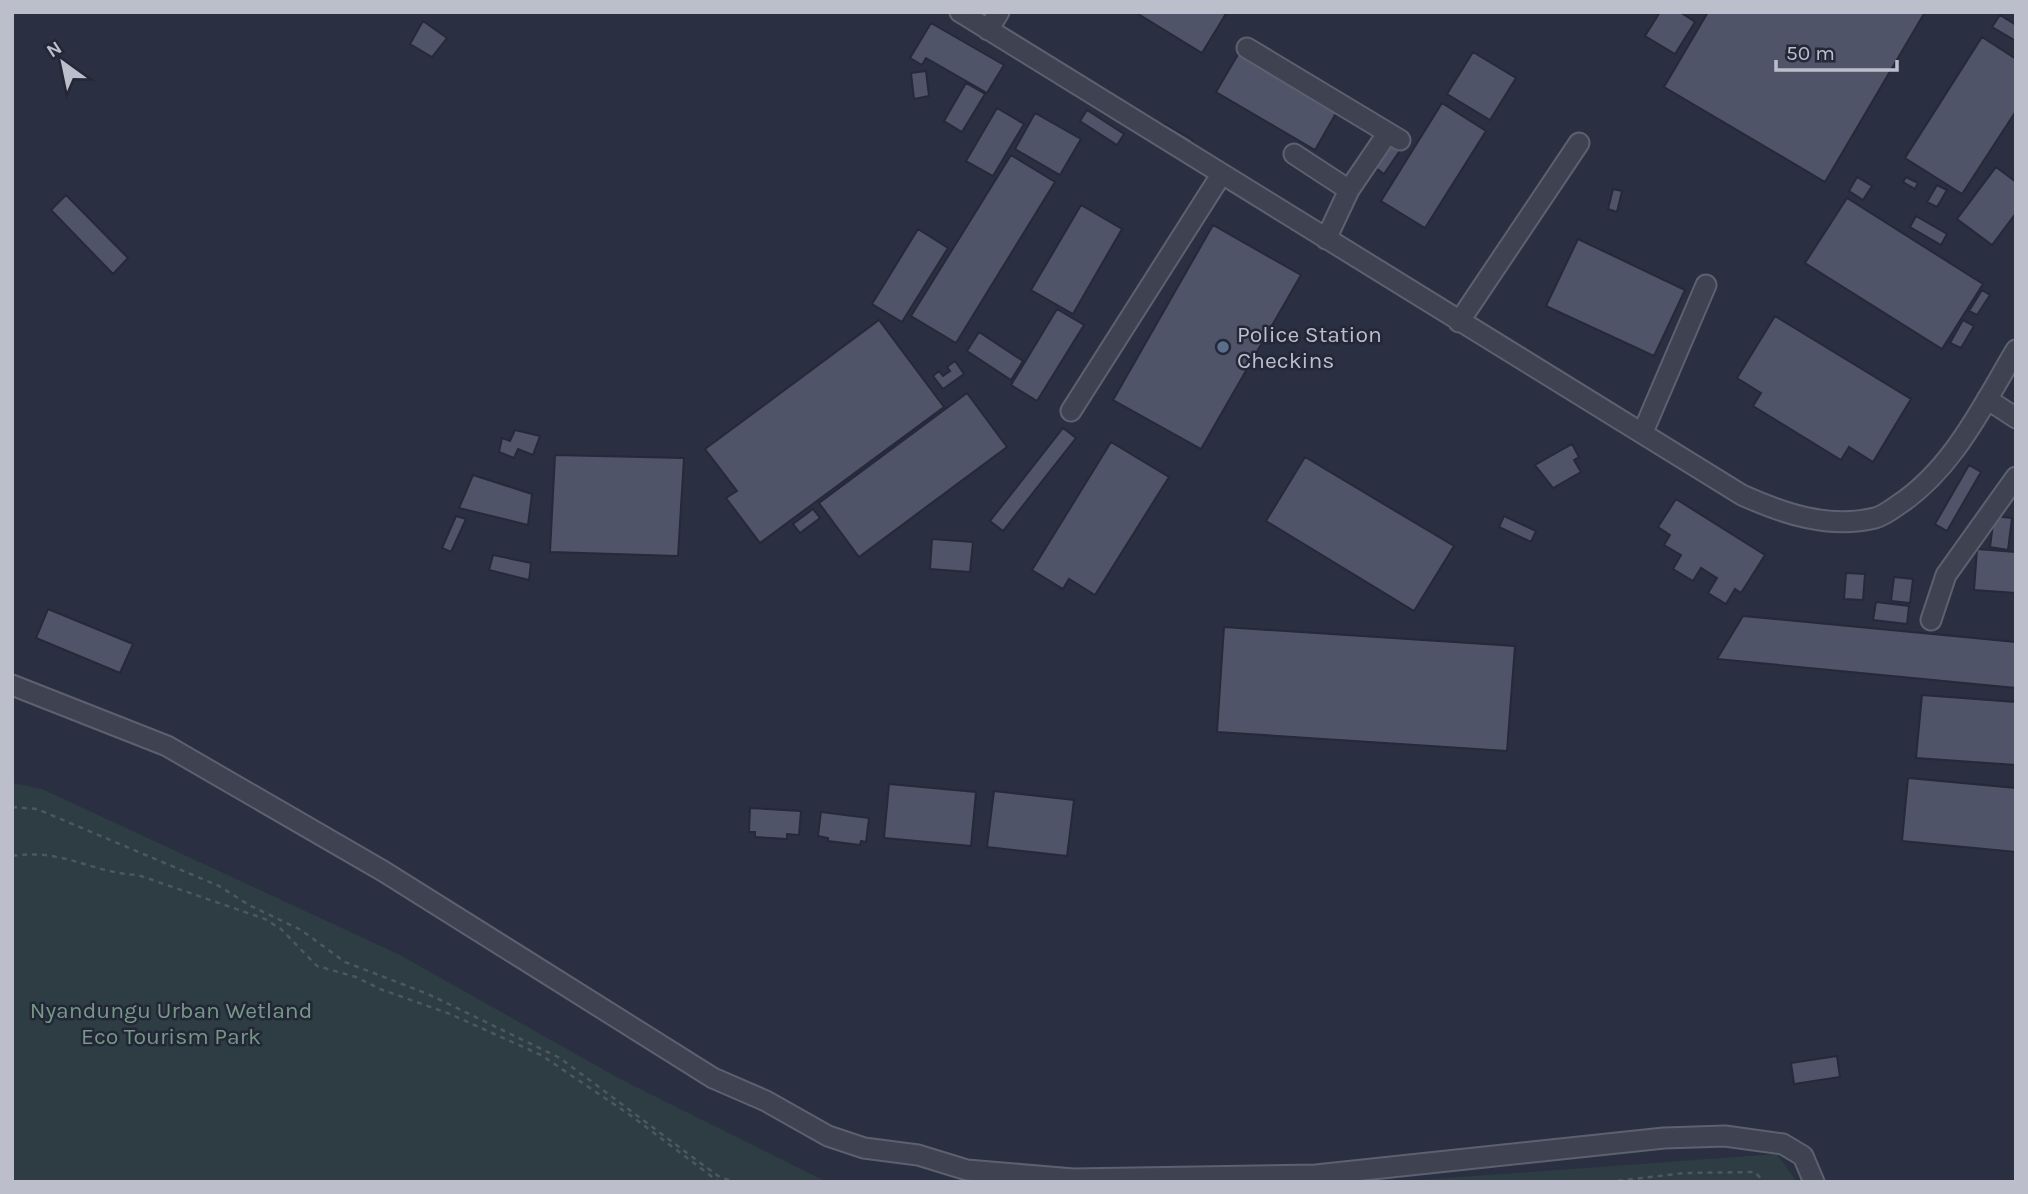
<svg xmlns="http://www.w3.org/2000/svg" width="2028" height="1194" viewBox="0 0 2028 1194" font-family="Karla,sans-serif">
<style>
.green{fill:#2d3d43}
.building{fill:#4f5468;stroke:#252939;stroke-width:2}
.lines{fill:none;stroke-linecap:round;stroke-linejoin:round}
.minor-casing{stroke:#5d606f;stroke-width:23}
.path{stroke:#4b585f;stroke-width:2.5;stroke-dasharray:5 5;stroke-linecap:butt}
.minor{stroke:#3e4251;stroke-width:19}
.service-dot{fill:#5c6f8a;stroke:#232737;stroke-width:2.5}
.labels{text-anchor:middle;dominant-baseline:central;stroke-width:5;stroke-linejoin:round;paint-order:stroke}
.poi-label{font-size:23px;fill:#bcbecb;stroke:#232737;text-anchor:start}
.park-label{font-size:23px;fill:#759985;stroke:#232737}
</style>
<rect width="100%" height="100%" fill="#2a3041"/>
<path class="green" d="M12,783L42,789L400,955L622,1080L827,1182H12Z
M1777,1154L1797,1182H1394Z"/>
<path class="building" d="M1135,12H1227L1202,53Z
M1660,12H1680L1695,22L1675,54L1645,36Z
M1708,12H1925L1825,182L1664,87Z
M2000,15L2016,25V41L1992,27Z
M423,21L447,38L432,57L410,44Z
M931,23L1004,65L987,93L926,58L922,65L910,58Z
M1982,37L2016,59V111L1962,194L1905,158Z
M1240,51L1339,108L1315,150L1216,92Z
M1473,52L1516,78L1490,120L1447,94Z
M926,71L929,96L914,99L911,73Z
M966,83L985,94L962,132L944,121Z
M1442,103L1486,131L1425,228L1381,201Z
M997,108L1024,124L993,176L966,161Z
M1087,110L1124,134L1117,145L1080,121Z
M1035,113L1081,139L1060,175L1015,149Z
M1165,124L1192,140L1188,148L1161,131Z
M1389,141L1401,149L1384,174L1373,166Z
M1011,155L1055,182L956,343L911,316Z
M1996,167L2016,182V213L1992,245L1957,219Z
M1857,177L1872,186L1863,200L1849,191Z
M1906,177L1918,183L1915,189L1903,182Z
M1937,185L1947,190L1937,207L1927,202Z
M1613,189L1622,191L1617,212L1608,209Z
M66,195L128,258L113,274L51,210Z
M1847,198L1983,284L1942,349L1805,263Z
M1081,205L1122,229L1073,314L1031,290Z
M1916,216L1947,234L1941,245L1910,227Z
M1213,225L1301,275L1201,449L1113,400Z
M918,229L948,248L902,322L872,304Z
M1578,239L1685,290L1654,356L1546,306Z
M1982,290L1990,295L1977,315L1969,311Z
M1057,309L1084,325L1037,401L1011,385Z
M1775,316L1911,399L1873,462L1849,447L1841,460L1753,406L1761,393L1737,378Z
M879,320L944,407L760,543L726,498L737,491L705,449Z
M1963,320L1974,326L1961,348L1950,343Z
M979,332L1023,361L1011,380L967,351Z
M955,361L964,374L943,389L933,376L939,371L943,376L950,371L947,367Z
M967,393L1007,447L859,557L819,503Z
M1063,428L1076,438L1003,531L990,521Z
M515,430L540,436L533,455L518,449L514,458L499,452L502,438L510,441Z
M1111,442L1169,477L1095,595L1069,579L1063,589L1032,570Z
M1572,444L1579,457L1574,460L1581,472L1553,488L1535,465Z
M555,455L684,458L678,556L550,552Z
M1305,457L1454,546L1414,611L1266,521Z
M1969,465L1981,472L1947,531L1935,524Z
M473,475L532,494L528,525L459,508Z
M1676,499L1765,555L1741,593L1735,589L1726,604L1708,593L1717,578L1701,568L1693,581L1673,569L1681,555L1664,545L1670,535L1658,527Z
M813,509L820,518L800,533L793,524Z
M456,516L466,519L451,552L442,548Z
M1504,516L1536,531L1531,542L1499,527Z
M1994,516L2012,518L2008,550L1990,547Z
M932,539L973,542L970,572L930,569Z
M1977,549L2016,552V593L1974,590Z
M493,555L531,563L529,580L489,570Z
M1846,573L1865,574L1863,600L1844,599Z
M1894,577L1913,579L1910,603L1891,601Z
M1876,602L1909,606L1907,624L1873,620Z
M48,609L133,644L120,673L36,638Z
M1743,616L2016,642V688L1717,659Z
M1224,627L1515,646L1507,751L1217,732Z
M1922,695L2016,702V765L1916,758Z
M1908,778L2016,788V852L1902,841Z
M889,784L976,792L971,846L884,838Z
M994,791L1074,800L1067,856L987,847Z
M750,808L801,811L799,835L787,834V839L755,837V832H749Z
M821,812L869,818L866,842L861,841L860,845L828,841V838L818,836Z
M1837,1056L1840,1077L1794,1084L1791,1063Z"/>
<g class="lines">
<g class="minor-casing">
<path id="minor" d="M960,12L1742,495C1784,514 1829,529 1875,518C1883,516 1891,510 1898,505C1953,469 1983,405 2016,350
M988,30L999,12
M1247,48L1400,140
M1294,154L1349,190
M1326,239L1349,190L1387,134
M1459,322L1579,143
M1987,399L2016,418
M1071,411L1221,175
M1643,432L1706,285
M1931,620L1946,575L2016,477
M12,685L167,746L383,871L713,1078L766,1101L828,1136L864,1148L918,1155L967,1170L1073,1179L1316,1175L1664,1138L1725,1136L1783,1144L1803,1156L1814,1182"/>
</g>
<path class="path" d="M857,12H883
M12,807L37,809L219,886L249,905L301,930L345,962L428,994L560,1058L718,1176L734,1182
M12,856C63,848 91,873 138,875L265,919L281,929L317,966L356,977L380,989L450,1014L541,1055L630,1115L719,1182
M1608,1182L1685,1173L1755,1172L1764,1182"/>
<use href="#minor" class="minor"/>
</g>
<circle class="service-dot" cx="1223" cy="347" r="7"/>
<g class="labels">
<g class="poi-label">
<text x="1237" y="334">Police Station<tspan x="1237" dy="26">Checkins</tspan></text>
</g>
<g class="park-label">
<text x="171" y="1010">Nyandungu Urban Wetland<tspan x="171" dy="26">Eco Tourism Park</tspan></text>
</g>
</g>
<rect width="2028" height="1194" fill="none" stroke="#bcbecb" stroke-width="28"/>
<g transform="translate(63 63) rotate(327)" stroke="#232737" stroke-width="5" paint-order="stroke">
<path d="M0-5L12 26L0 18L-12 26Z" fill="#bcbecb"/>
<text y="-10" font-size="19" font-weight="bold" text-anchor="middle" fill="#bcbecb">N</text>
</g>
<path d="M1776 60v10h121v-10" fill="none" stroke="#bcbecb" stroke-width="3.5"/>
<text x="1786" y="60" font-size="21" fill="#bcbecb" stroke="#232737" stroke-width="5" paint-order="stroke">50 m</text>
</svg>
